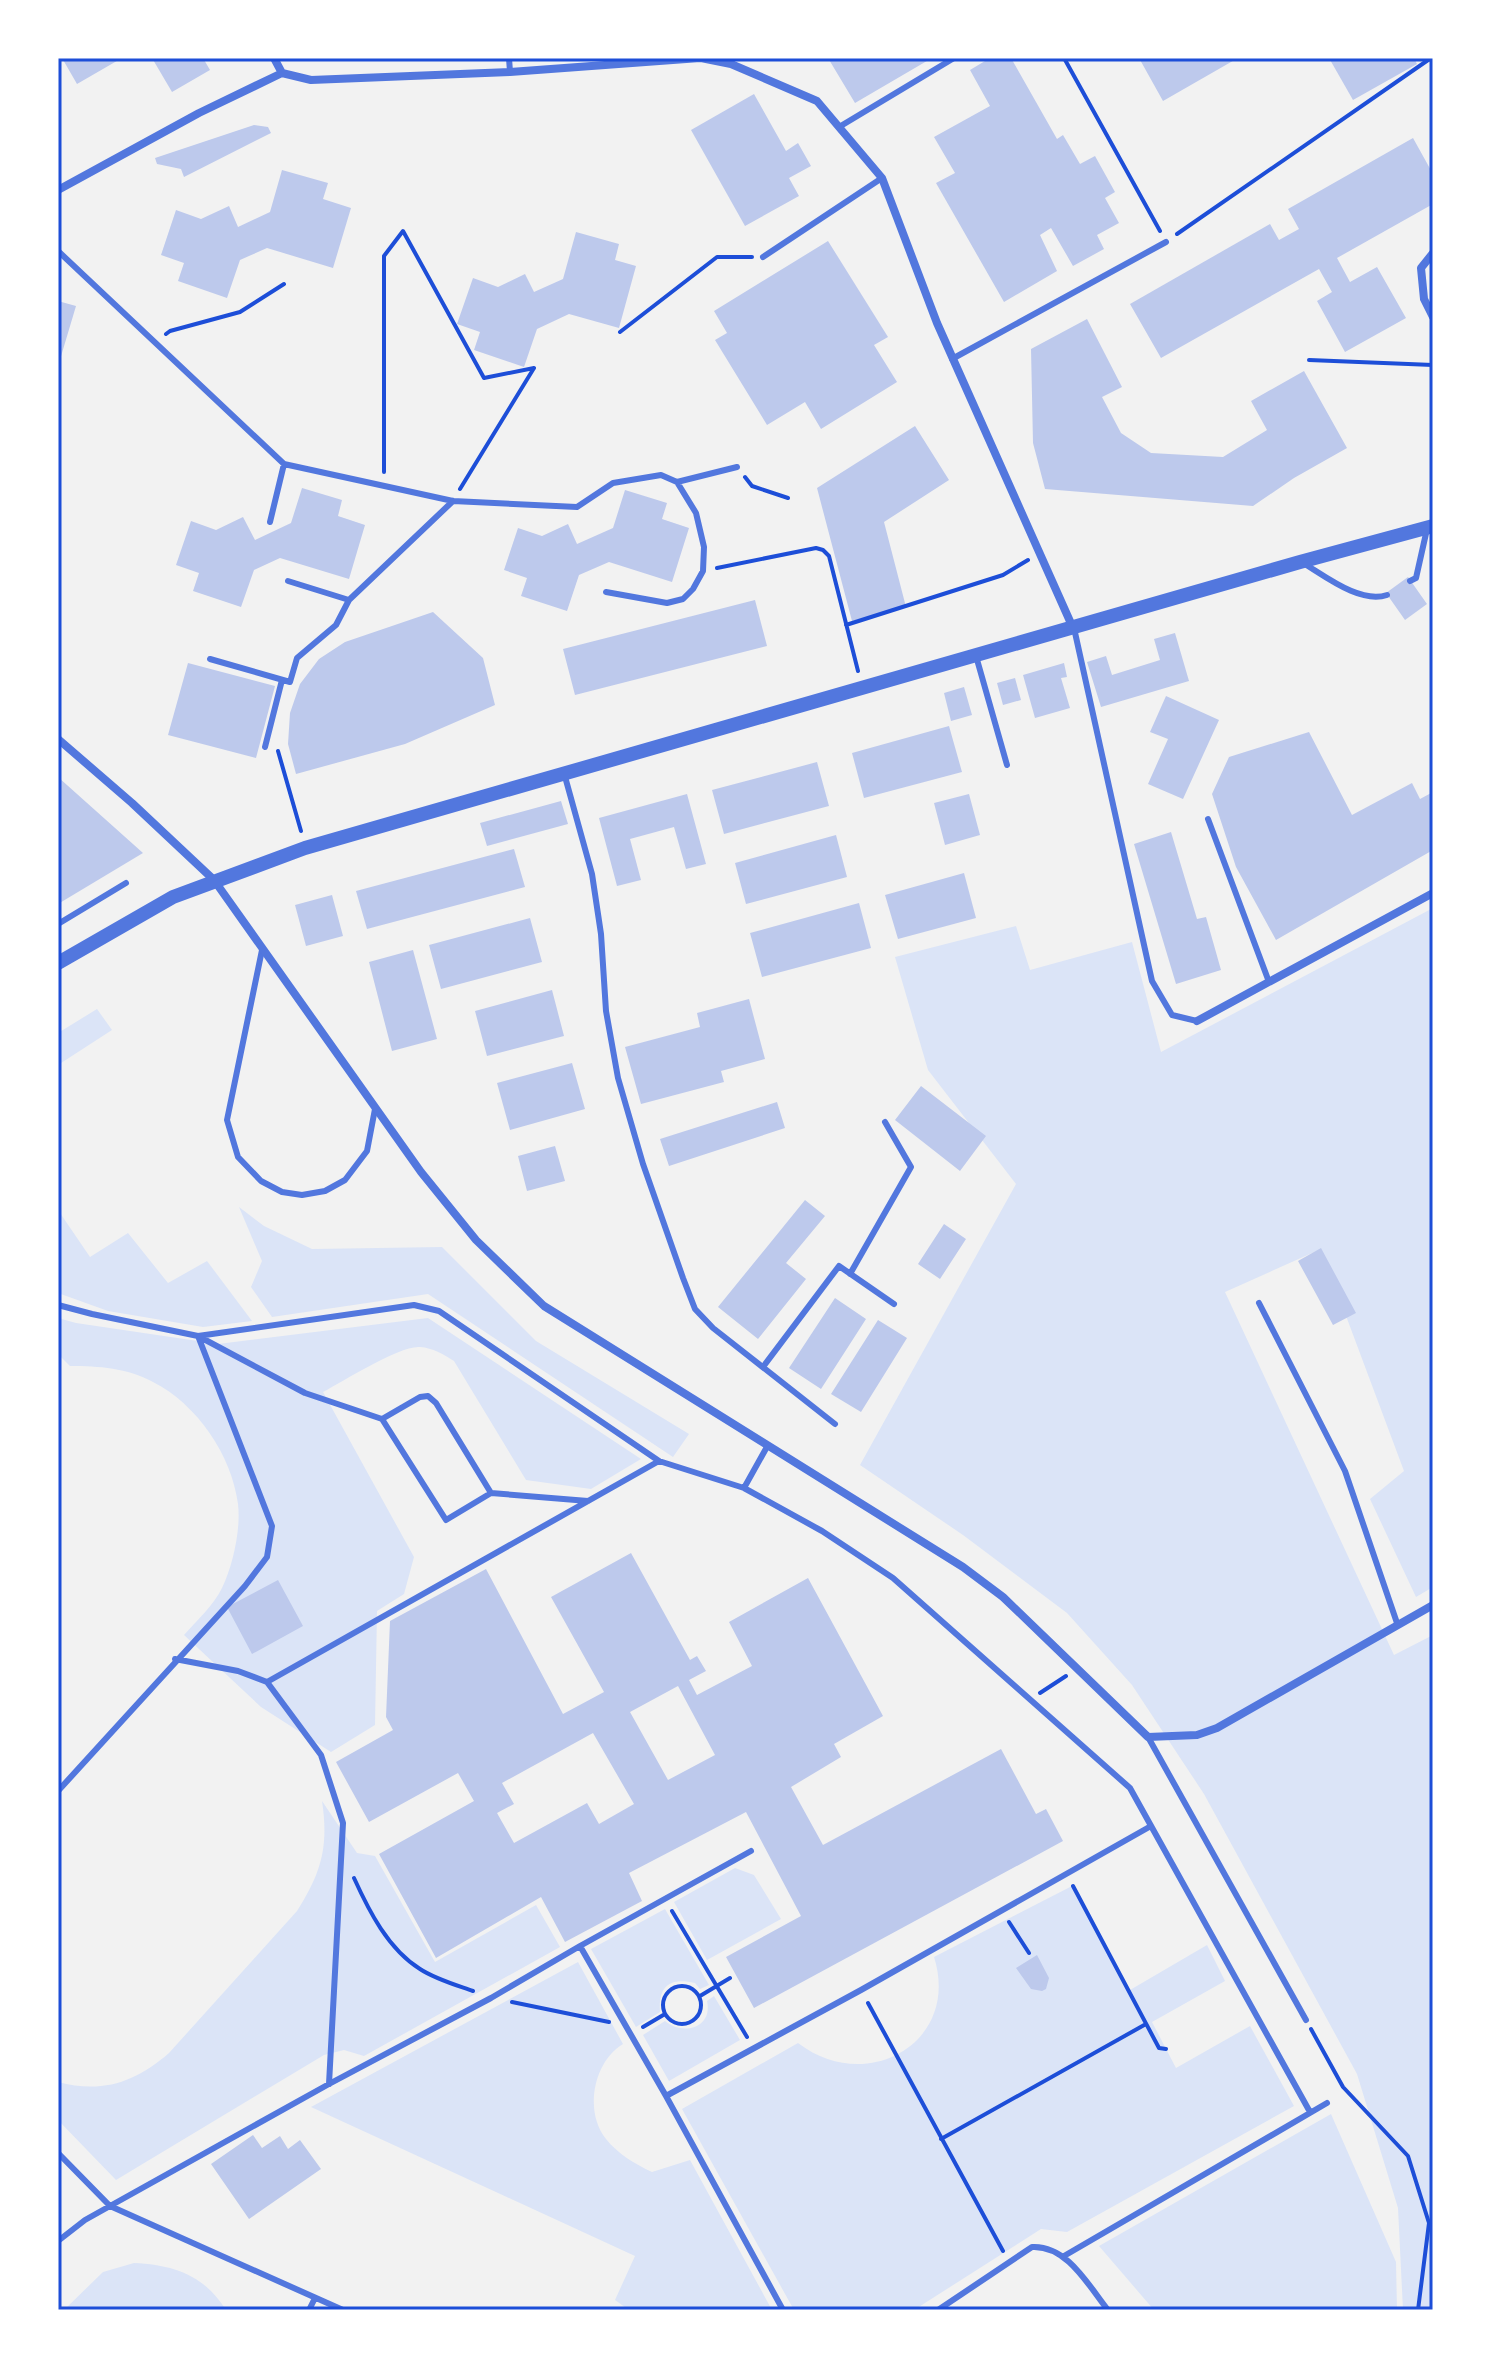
<svg xmlns="http://www.w3.org/2000/svg" width="1491" height="2368" viewBox="0 0 1491 2368" font-family="'IBM Plex Sans',sans-serif">
<style>
.green{fill:#dbe4f7}
.building{fill:#bdc9ec;fill-rule:evenodd}
.lines{fill:none;stroke-linecap:round;stroke-linejoin:round}
.path{stroke:#1d4ed8;stroke-width:4}
.service{stroke:#5277de;stroke-width:6}
.minor{stroke:#5277de;stroke-width:8}
.tertiary{stroke:#5277de;stroke-width:14}
.neatline{fill:none;stroke:#1d4ed8;stroke-width:3}
</style>
<rect width="100%" height="100%" fill="#f2f2f2"/>
<path class="green" d="M1433,908V1587L1416,1597L1370,1499L1404,1471L1321,1249L1225,1292L1394,1655L1433,1635V2310H1403L1398,2208L1357,2074L1204,1794L1132,1685L1067,1613L963,1535L860,1465L1016,1184L928,1070L895,957L1016,926L1030,970L1132,942L1161,1052Z
M97,1009L112,1030L58,1065V1033Z
M239,1207L264,1226L312,1249L442,1247L536,1341L689,1434L673,1457L428,1294L272,1317L251,1287L262,1261Z
M58,1210L90,1257L128,1233L168,1283L207,1261L252,1321L203,1327L108,1311L58,1293Z
M58,1318L76,1323L218,1344L428,1318L641,1459L591,1489L526,1480L454,1361C443,1354 433,1348 420,1347C400,1345 342,1382 323,1392L414,1557L404,1594L377,1611L375,1725L331,1752L261,1707L184,1635C196,1621 214,1605 222,1588C233,1565 241,1529 238,1504C232,1456 197,1404 153,1382C127,1368 99,1366 70,1366L58,1354Z
M322,1801L357,1853L375,1856L435,1962L536,1905L560,1947L364,2056L344,2050L324,2055L116,2180L58,2120V2082C102,2094 136,2082 169,2053L297,1911C321,1873 329,1847 322,1801Z
M735,1868L754,1875L781,1919L707,1960L674,1902Z
M1074,1885L1130,1990L1207,1945L1225,1981L1152,2022L1176,2068L1250,2026L1294,2106L1067,2232L1041,2229L914,2310H794L682,2109L798,2043C867,2096 961,2042 934,1957Z
M665,1909L709,1985L700,1989L695,1983C670,1977 658,1986 660,2012L636,2027L591,1949Z
M578,1962L623,2044C593,2062 584,2112 606,2139C618,2154 635,2164 652,2172L690,2160L772,2310H629L615,2300L635,2256L311,2107Z
M714,1996L740,2040L669,2081L643,2035L665,2021C683,2036 713,2028 707,2001Z
M1331,2114L1396,2262L1397,2310H1154L1099,2246Z
M134,2263C174,2265 204,2275 226,2310H64L103,2272Z"/>
<path class="building" d="M62,58H122L77,84Z
M152,58H203L210,70L172,92Z
M828,58H932L855,103Z
M990,58H1011L1057,139L1063,135L1080,164L1095,156L1115,192L1105,198L1119,223L1097,235L1104,249L1073,266L1051,228L1040,235L1057,271L1004,302L936,183L955,173L934,137L990,106L970,70Z
M1139,58H1238L1163,101Z
M1329,58H1414L1417,64L1353,100Z
M754,94L786,151L798,143L811,166L789,178L799,196L745,226L691,130Z
M254,125L268,127L271,133L184,177L181,169L157,164L155,158Z
M1413,138L1433,174V204L1337,258L1350,282L1377,267L1406,318L1345,352L1317,301L1332,292L1319,269L1161,358L1130,304L1270,224L1279,240L1299,229L1288,209Z
M282,170L328,183L323,199L351,208L333,268L267,248L240,260L227,298L178,281L184,263L161,255L176,210L201,219L229,206L238,227L270,212Z
M576,232L619,244L615,260L636,266L619,328L569,314L537,329L524,367L474,350L480,332L457,324L473,278L498,287L525,274L534,292L563,279Z
M828,241L888,337L874,345L897,382L821,429L805,402L767,425L715,340L727,333L714,311Z
M58,301L76,306L59,363H58Z
M1087,319L1122,387L1102,397L1121,433L1151,453L1223,457L1267,430L1251,401L1304,371L1347,448L1294,478L1253,506L1045,489L1033,443L1031,349Z
M915,426L949,480L884,522L906,607L852,621L817,488Z
M302,488L342,500L338,516L365,525L349,579L280,558L254,570L241,607L193,591L199,573L176,565L191,521L216,530L243,517L255,540L291,523Z
M625,490L667,503L662,519L689,528L672,582L609,562L579,575L567,611L521,596L527,578L504,570L518,528L542,536L568,524L577,544L613,528Z
M1408,577L1427,604L1405,620L1386,593Z
M755,600L767,646L575,695L563,649Z
M433,612L483,658L495,705L405,744L296,774L288,744L290,713L300,684L319,659L345,642Z
M1175,633L1189,681L1101,707L1087,662L1106,656L1112,675L1160,660L1154,639Z
M188,663L275,686L256,758L168,735Z
M1064,663L1067,677L1061,678L1070,708L1035,718L1023,675Z
M1015,678L1021,700L1003,705L997,683Z
M964,687L972,715L951,721L944,693Z
M1166,696L1219,720L1183,799L1148,784L1168,739L1150,732Z
M949,726L962,772L864,798L852,753Z
M1309,732L1352,815L1412,783L1420,799L1433,792V850L1276,940L1236,867L1212,794L1229,757Z
M817,762L829,806L724,834L712,790Z
M58,777L143,853L58,904Z
M687,794L706,864L686,869L674,827L630,839L641,880L617,886L599,818Z
M969,794L980,835L945,845L934,803Z
M561,801L568,824L487,846L480,823Z
M1171,832L1197,919L1206,917L1221,970L1176,984L1134,844Z
M836,835L847,877L746,904L735,863Z
M514,849L525,887L367,929L356,891Z
M964,873L976,918L898,939L885,895Z
M332,895L343,936L306,946L295,905Z
M859,903L871,948L762,977L750,933Z
M530,918L542,962L441,989L429,945Z
M413,950L437,1039L392,1051L369,962Z
M552,990L564,1036L487,1056L475,1011Z
M749,999L765,1059L721,1071L724,1082L641,1104L625,1047L700,1027L697,1013Z
M572,1063L585,1109L510,1130L497,1083Z
M921,1086L986,1136L960,1171L895,1120Z
M777,1102L785,1128L669,1166L660,1139Z
M555,1146L565,1181L527,1191L518,1156Z
M805,1200L825,1216L786,1263L806,1279L758,1339L718,1307Z
M944,1224L966,1239L940,1279L918,1264Z
M1321,1248L1356,1313L1333,1325L1298,1261Z
M835,1298L866,1319L821,1389L789,1368Z
M878,1320L907,1338L861,1412L831,1394Z
M631,1553L690,1660L697,1656L706,1671L689,1680L697,1695L752,1666L729,1622L808,1578L883,1716L834,1744L841,1757L791,1787L823,1845L1001,1749L1036,1814L1046,1809L1063,1841L754,2008L726,1957L801,1916L746,1812L629,1873L642,1901L565,1942L541,1897L436,1958L379,1854L474,1801L458,1773L369,1822L336,1762L393,1730L386,1717L390,1621L486,1569L563,1714L604,1692L551,1597ZM678,1686L715,1755L668,1780L630,1712ZM593,1733L634,1804L599,1824L587,1803L514,1843L497,1813L514,1804L502,1783Z
M278,1580L303,1626L252,1654L227,1607Z
M1037,1955L1049,1978L1046,1989L1042,1991L1031,1989L1016,1968Z
M253,2135L262,2148L280,2136L288,2149L300,2140L321,2169L249,2219L211,2164Z"/>
<g class="lines">
<path class="path" d="M1064,58L1160,231
M1177,234L1431,58
M620,332L717,257H752
M166,334L170,331L240,312L284,284
M1309,360L1433,365
M384,472V256L403,231L484,378L534,368
M745,477L752,486L788,498
M460,489L534,368
M717,568L816,548L823,550L829,556L858,671
M846,625L1003,575L1028,560
M278,751L301,831
M1040,1693L1066,1676
M354,1878C369,1911 388,1949 420,1969C435,1979 456,1985 473,1991
M1073,1886L1159,2048L1166,2049
M672,1911L747,2037
M1009,1922L1029,1953
M663 2005a19 19 0 1 1 38 0a19 19 0 1 1-38 0Z
M700,1996L730,1978
M512,2002L609,2022
M868,2003L1003,2251
M643,2027L665,2014
M1311,2029L1343,2087L1408,2156L1429,2223L1418,2310
M941,2139L1146,2024"/>
<path class="service" d="M509,58L510,72
M839,127L954,58
M58,251L284,464L453,501L577,507L613,483L661,475L677,482L696,513L704,547L703,571L693,589L683,599L667,603L606,592
M763,257L882,178
M952,359L1166,242
M677,482L737,467
M270,522L284,464
M1303,563C1325,576 1360,604 1387,595
M288,581L349,600L453,501
M1410,581L1416,578L1427,529
M1074,628L1152,981L1172,1015L1197,1021
M976,656L1007,765
M210,659L290,682L297,658L336,625L349,600
M265,747L282,680
M564,773L592,874L601,934L606,1011L618,1078L643,1164L683,1278L695,1309L713,1328L835,1424
M1208,819L1269,982
M58,924L126,883
M262,950L227,1120L238,1157L261,1181L282,1192L302,1195L325,1191L345,1180L367,1151L375,1109
M850,1274L911,1167L885,1122
M1259,1303L1345,1471L1397,1623
M58,1305L92,1314L198,1336L305,1393L382,1419L446,1520L491,1493L588,1501
M198,1336L414,1305L439,1311L659,1461L744,1488
M763,1367L839,1266L894,1304
M382,1419L420,1397L428,1396L436,1403L491,1493
M768,1445L744,1488L822,1531L893,1578L1130,1788L1310,2112
M175,1659L238,1671L267,1682L321,1755L343,1823L329,2084
M267,1682L659,1461
M1148,1737L1306,2020
M58,1791L245,1586L267,1557L272,1526L198,1336
M751,1851L580,1946L666,2096L783,2310
M666,2096L861,1990L1151,1826
M58,2153L110,2206L343,2310
M58,2241L85,2220L110,2206L329,2084L491,1998L580,1946
M1064,2256L1327,2103
M309,2310L315,2298
M938,2310L1032,2247C1067,2245 1088,2285 1108,2310"/>
<path class="minor" d="M274,58L282,73L311,80L510,72L700,58
M701,58L731,64L817,101L882,178L937,323L1073,628
M58,190L199,113L282,73
M1433,253L1421,268L1424,299L1433,317
M58,739L132,803L214,880L421,1172L476,1240L544,1306L963,1567L1003,1597L1148,1737L1197,1735L1217,1728L1433,1605
M1197,1021L1433,893"/>
<path class="tertiary" d="M58,963L173,897L305,848L1300,562L1433,526"/>
</g>
<rect width="1491" height="2368" fill="none" stroke="#ffffff" stroke-width="120"/>
<rect x="60" y="60" width="1371" height="2248" class="neatline"/>
</svg>
